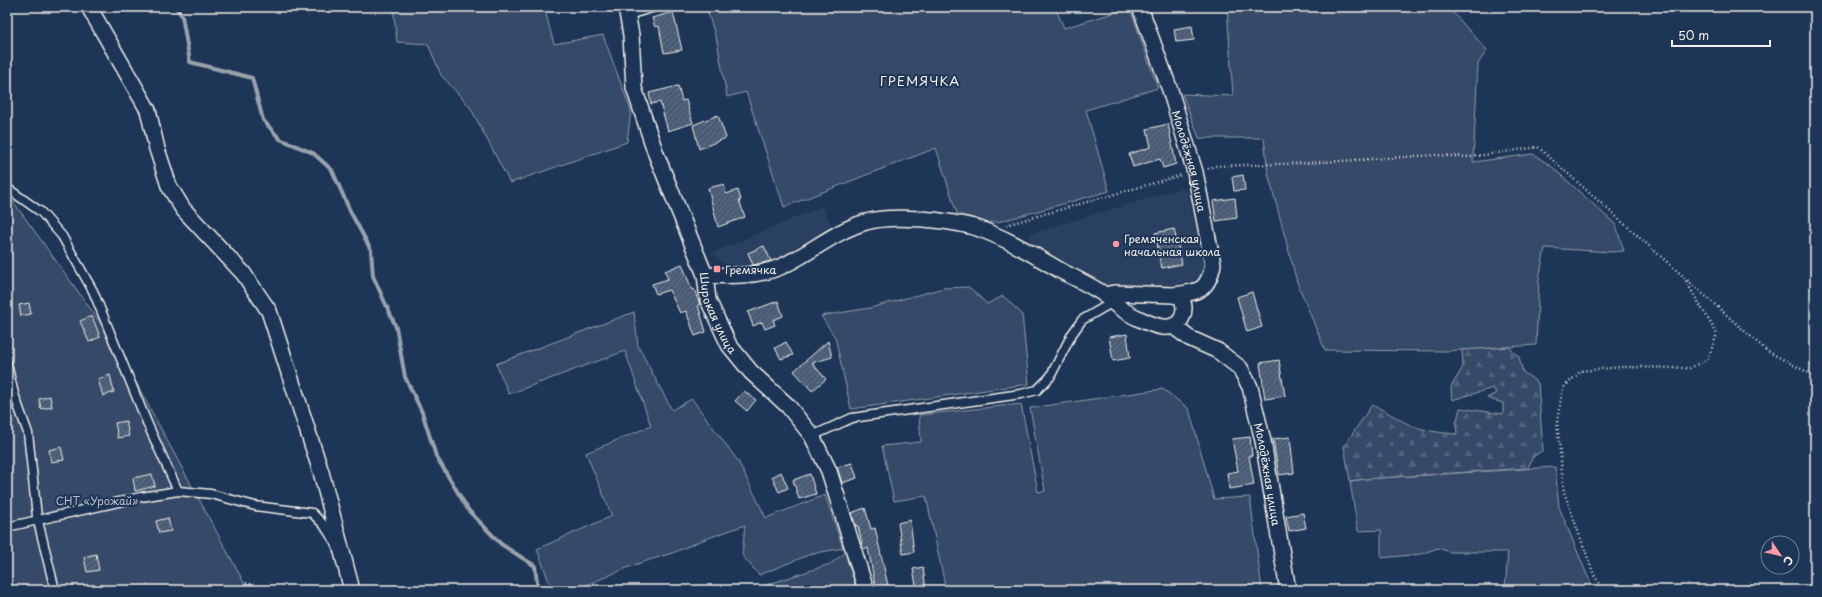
<svg xmlns="http://www.w3.org/2000/svg" width="1822" height="597" viewBox="0 0 1822 597" font-family="'Playpen Sans',sans-serif">
<style>
.built{fill:#2a4060}
.green{fill:#354a67;stroke:#949ea8}
.forest{fill:url(#forest-firs);stroke:#949ea8}
.lines{fill:none;stroke-linecap:round;stroke-linejoin:round}
.stream{stroke:#9aa2ab;stroke-width:4}
.building{fill:url(#building-hatch);stroke:#f4f1e8}
.service-casing{stroke:#f4f1e8;stroke-width:11}
.minor-casing{stroke:#f4f1e8;stroke-width:18}
.path{stroke:#f4f1e8;stroke-width:2.5;stroke-dasharray:1 3;stroke-linecap:butt}
.service{stroke:#1d3557;stroke-width:8}
.minor{stroke:#1d3557;stroke-width:15}
.poi-dot{fill:#ff9aa2;stroke:#1d3557;stroke-width:1.5}
.labels{text-anchor:middle;dominant-baseline:central;stroke-width:4;stroke-linejoin:round;paint-order:stroke}
.street-label{font-size:11px;fill:#f4f1e8;stroke:#1d3557}
.poi-label{font-size:11px;fill:#f4f1e8;stroke:#1d3557;text-anchor:start}
.park-label{font-size:11px;fill:#bbbfc1;stroke:#1d3557}
.quarter-label{font-size:13px;letter-spacing:1px;fill:#f4f1e8;stroke:#1d3557}
</style>
<defs>
<pattern id="forest-firs" width="22" height="20" patternUnits="userSpaceOnUse"><rect width="22" height="20" fill="#354a67"/><path d="M5 1l3.5 6h-7zM16 11l3.5 6h-7z" fill="#53657d"/></pattern>
<pattern id="building-hatch" width="6" height="6" patternUnits="userSpaceOnUse"><rect width="6" height="6" fill="#485b74"/><path d="M-1 1l2-2M0 6l6-6M5 7l2-2" fill="none" stroke="#637388"/></pattern>
</defs>
<rect width="100%" height="100%" fill="#1d3557"/>
<filter id="ink" filterUnits="userSpaceOnUse"><feTurbulence type="fractalNoise" baseFrequency=".025" numOctaves="2"/><feDisplacementMap in="SourceGraphic" scale="8" xChannelSelector="R" yChannelSelector="G"/><feConvolveMatrix kernelMatrix="1 2 1 2 8 2 1 2 1" color-interpolation-filters="sRGB"/></filter>
<g filter="url(#ink)">
<path class="built" d="M1182,188L1187,190L1207,271L1189,284L1161,290L1111,292L1035,253L1029,234Z
M822,206L836,234L814,246L738,276L712,253Z"/>
<path class="green" d="M393,7H544L554,44L603,35L631,111L627,142L510,183L470,107L441,75L428,44L397,42Z
M706,7H1055L1064,28L1130,8L1158,88L1086,110L1109,191L998,222L977,223L958,217L936,148L784,207L746,92L727,97L717,41Z
M1227,7H1448L1487,50L1478,64L1473,162L1533,154L1551,166L1616,225L1624,251L1611,252L1545,248L1539,279L1536,345L1447,351L1325,350L1297,282L1268,173L1264,138H1199L1182,94L1233,96Z
M7,193L113,340L248,590H7Z
M969,287L987,304L1003,296L1022,314L1029,384L851,409L835,337L821,316L870,308L943,288Z
M634,312L638,346L672,410L692,399L738,461L766,518L825,495L843,548L811,554L759,575L742,555L745,525L700,541L675,552L634,565L574,590H552L537,549L612,516L586,453L651,426L625,351L509,394L496,364Z
M1163,389L1189,409L1214,499L1250,497L1262,590H946L926,496L894,501L882,446L921,442L919,415L1021,404L1038,492L1045,491L1030,408Z
M1555,467L1559,507L1587,575L1595,590H1505L1508,552H1450L1438,548L1421,554L1381,558V530L1358,531L1350,482L1364,479Z
M845,553L857,590H751L830,564Z"/>
<path class="forest" d="M1509,347L1519,357L1523,372L1538,383L1543,450L1533,457L1528,468L1364,479L1350,481L1344,446L1372,405C1385,410 1396,418 1408,424C1424,431 1441,433 1457,434L1456,424L1460,408L1503,414V403L1487,398L1496,393L1493,388L1452,400L1451,387L1463,367L1462,350Z"/>
<g class="lines">
<path class="stream" d="M176,7L182,16L190,62L252,78L263,120L280,139L313,153L332,170L350,211L371,250L373,276L396,327L405,377L422,412L436,456L469,511L501,544L535,566L538,590"/>
</g>
<path class="building" d="M673,12L682,50L664,53L659,26L655,27L652,18Z
M1192,26L1194,40L1176,42L1174,29Z
M678,86L682,101L686,100L693,123L668,131L660,102L651,104L649,93Z
M718,115L726,138L699,149L693,125Z
M1168,124L1176,164L1163,168L1160,159L1133,167L1129,154L1151,147L1147,129Z
M1243,175L1245,190L1234,191L1232,177Z
M724,184L726,194L738,190L741,200H739L745,217L718,227L708,188Z
M1235,198L1237,218L1216,221L1213,201Z
M1174,229L1182,264L1162,268L1155,233Z
M764,246L771,261L753,265L748,253Z
M682,264L692,290L694,289L699,302L700,304L698,305L706,332L695,336L686,311L680,313L669,290L656,294L652,284L668,279L665,271Z
M1252,292L1262,327L1247,332L1237,297Z
M778,301L783,316L773,320L775,325L765,329L762,322L753,326L748,312Z
M29,303L31,314L21,316L19,305Z
M92,316L100,337L89,342L80,321Z
M1127,334L1130,358L1113,361L1109,337Z
M828,341L832,357L812,363L826,379L812,391L794,371Z
M786,342L793,355L781,359L775,348Z
M1279,360L1285,396L1265,399L1260,363Z
M110,375L114,392L103,396L98,379Z
M744,391L756,400L747,411L735,401Z
M50,396L52,407L41,409L39,399Z
M126,421L129,436L118,438L115,423Z
M1250,437L1252,456H1249L1254,485L1229,489L1227,473L1238,471L1232,439Z
M1290,437L1294,473L1279,475L1273,439Z
M61,447L64,460L51,462L49,450Z
M852,463L857,478L842,483L837,467Z
M781,472L788,488L779,492L772,477Z
M152,474L155,486L135,491L133,478Z
M810,474L816,494L799,499L793,480Z
M865,508L871,529L875,528L889,590H876L868,548L863,549L858,526H856L851,513Z
M1303,513L1306,528L1289,531L1286,516Z
M168,518L171,531L159,533L156,521Z
M910,520L914,552L903,554L898,523Z
M96,554L99,570L87,572L84,557Z
M923,567L926,590H917L913,569Z"/>
<g class="lines">
<g class="service-casing">
<path id="service" d="M628,15L655,7
M7,188L41,212L62,236L93,291L148,425L178,491
M7,364L14,394L28,433L37,517L55,590
M812,436L852,418L1021,394L1037,390L1050,377L1072,334L1082,320L1113,302
M7,527L141,497L178,491L211,494L255,506L312,513L324,525L335,542"/>
</g>
<g class="minor-casing">
<g id="minor">
<path d="M89,7L148,110L157,149L169,186L183,209L243,273L269,311L321,472L352,590"/>
<path id="s1" d="M626,7L631,35L634,88L656,154L705,275L708,300L729,345L751,372L788,406L812,436L829,471L866,590"/>
<path id="s2" d="M1140,7L1170,90L1195,172L1213,264C1208,291 1199,292 1174,295"/>
<path d="M705,275C730,276 756,277 780,267C810,254 834,231 866,222C892,214 947,220 974,227C1005,237 1034,255 1063,272C1077,279 1092,286 1105,295C1110,299 1114,304 1119,307C1128,314 1152,326 1163,327C1182,329 1188,311 1181,297L1174,295L1114,293L1105,295"/>
<path id="s3" d="M1173,326L1189,338L1218,351L1240,368L1250,387L1263,441L1288,590"/>
</g>
</g>
<path class="path" d="M1208,169L1214,166L1309,163L1435,155L1470,157L1538,147L1767,351L1815,376
M1006,225L1182,175
M246,583L274,590
M1603,590L1594,575L1564,492L1557,422L1563,388L1581,371L1621,367L1690,368L1708,359L1717,334L1684,278"/>
<use href="#service" class="service"/>
<use href="#minor" class="minor"/>
</g>
</g>
<g class="poi-dot">
<circle cx="1116" cy="244" r="4"/>
<rect x="713" y="265" width="8" height="8" rx="2"/>
</g>
<g class="labels">
<g class="street-label">
<text stroke="none"><textPath href="#s2" startOffset="162">Молодёжная улица</textPath></text>
<text stroke="none"><textPath href="#s1" startOffset="322">Широкая улица</textPath></text>
<text stroke="none"><textPath href="#s3" startOffset="190">Молодёжная улица</textPath></text>
</g>
<g class="poi-label">
<text x="1124" y="238">Гремяченская<tspan x="1124" dy="13">начальная школа</tspan></text>
<text x="725" y="269">Гремячка</text>
</g>
<g class="park-label">
<text x="97" y="500">СНТ «Урожай»</text>
</g>
<g class="quarter-label">
<text x="920" y="80">ГРЕМЯЧКА</text>
</g>
</g>
<rect width="1822" height="597" fill="none" stroke="#1d3557" stroke-width="24"/>
<rect x="12" y="12" width="1798" height="573" fill="none" stroke="#f4f1e8" stroke-width="1.5" filter="url(#ink)"/>
<g transform="translate(1780 555) rotate(125)"><circle r="19" fill="#1d3557" stroke="#738091"/>
<path d="M0-3L7 15L0 10L-7 15Z" fill="#ff9aa2"/>
<text y="-6" font-size="11" font-weight="bold" text-anchor="middle" fill="#f4f1e8">С</text>
</g>
<path d="M1672 40v6h98v-6" fill="none" stroke="#f4f1e8" stroke-width="2"/>
<text x="1678" y="40" font-size="12" fill="#f4f1e8" stroke="#1d3557" stroke-width="3" paint-order="stroke">50 m</text>
</svg>
